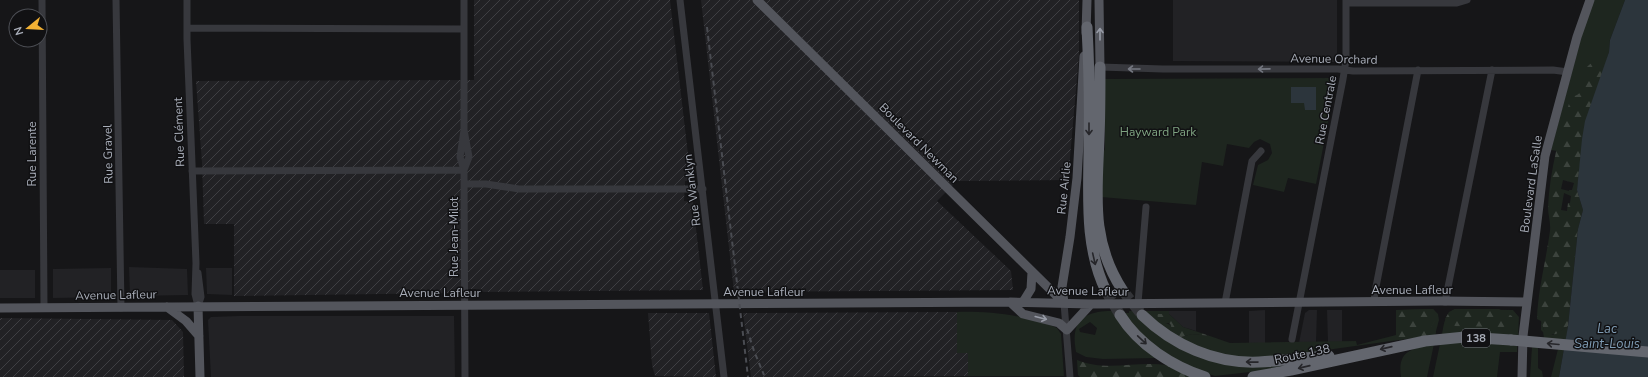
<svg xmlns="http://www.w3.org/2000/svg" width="1648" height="377" viewBox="0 0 1648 377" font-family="'Nunito Sans',sans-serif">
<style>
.built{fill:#222225}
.industrial{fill:url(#industrial-furrows)}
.green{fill:#1e261f;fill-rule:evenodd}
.forest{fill:url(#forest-firs);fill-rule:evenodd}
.water{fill:#2c353c}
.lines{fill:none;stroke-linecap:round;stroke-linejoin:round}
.highway-tunnel{stroke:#333438;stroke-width:11;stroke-dasharray:11 5.5;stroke-linecap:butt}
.minor{stroke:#37383d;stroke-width:7}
.major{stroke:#53555c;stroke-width:9}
.highway{stroke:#63666e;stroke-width:11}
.rail{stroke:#4a4c52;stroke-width:2;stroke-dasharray:5 4;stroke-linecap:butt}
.highway-bridge{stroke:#63666e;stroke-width:11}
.oneway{stroke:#979ba6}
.oneway2{stroke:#757881}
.oneway3{stroke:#26262a}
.labels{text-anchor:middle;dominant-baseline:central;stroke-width:3;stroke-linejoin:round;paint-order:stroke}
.shield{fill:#111113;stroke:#7b7e86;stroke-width:1}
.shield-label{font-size:11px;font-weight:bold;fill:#a8adb8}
.street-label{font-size:12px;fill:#a8adb8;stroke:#111113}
.park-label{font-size:12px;fill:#7fa381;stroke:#111113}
.water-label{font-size:13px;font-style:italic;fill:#7f9bb3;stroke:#111113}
</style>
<defs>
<pattern id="industrial-furrows" width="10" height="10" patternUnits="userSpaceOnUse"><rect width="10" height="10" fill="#222225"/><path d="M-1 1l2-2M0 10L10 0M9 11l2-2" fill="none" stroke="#3f3f43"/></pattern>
<pattern id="forest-firs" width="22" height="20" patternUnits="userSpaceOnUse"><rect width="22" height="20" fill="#1e261f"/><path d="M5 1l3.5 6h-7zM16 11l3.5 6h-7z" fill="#3c433d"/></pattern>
</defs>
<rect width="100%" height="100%" fill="#161618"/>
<path class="built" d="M1173,0H1337V62L1173,61Z
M129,267L187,269L188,295L130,296Z
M111,268V297L53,298V269Z
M206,268H232V295L207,294Z
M0,270H35V298H0Z
M1265,310V343H1249V311Z
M1309,310H1317L1316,342L1299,343L1305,313Z
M1327,310H1342V342H1328Z
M1169,311H1196V331L1183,327L1169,314Z
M239,316H454L455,377H211L208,320L211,317Z"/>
<path class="industrial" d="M474,0H670L691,180L685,181L684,201L693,202L703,290L484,292L475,289H455L453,293L234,296V224H204L202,163L196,81L474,80Z
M701,0H1079V55L1068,180L957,181L937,201L1011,271L1013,290L734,292Z
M957,312V353H968V376L751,377L743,313Z
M648,313H709L716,377L655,376L652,365Z
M0,318L172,320L183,332L184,377H0Z"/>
<path class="green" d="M1594,0H1625L1610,40L1609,52L1580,155L1551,150L1583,31Z
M1334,78L1336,81L1316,184L1288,178L1284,192L1253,185L1258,165L1268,160L1272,153L1270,144L1260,139L1254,142L1249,148L1227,144L1223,166L1202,162L1196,205L1101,197V157L1105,149V79Z
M1433,309L1438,314L1439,320L1435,335L1268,358L1197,355L1305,362L1259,371L1215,376L1157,358L1103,359L1086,357L1076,352C1075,346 1074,339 1075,333C1079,308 1107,311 1125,311V313H1129V311H1169V314H1158L1165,323L1171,325L1181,337L1192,334L1210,336L1230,343L1356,341L1357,345L1396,335V310ZM1090,322L1097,328L1095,335L1080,332L1079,329Z
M1455,309L1513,310L1519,317L1518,336L1442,334C1444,323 1445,313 1455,309Z
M957,312C987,311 1029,315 1057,328L1061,334L1064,376H968V353H957Z
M1541,321L1544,330L1553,335L1568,326L1566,340L1544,338L1543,332L1541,330Z
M1460,342L1517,345V352H1500L1497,377H1433L1440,344Z
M1434,344L1427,377H1401C1397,350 1412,349 1434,344Z
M1532,347H1538V368L1542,371L1543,377H1530Z
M1558,349H1564L1559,377H1551Z"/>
<path class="forest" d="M1592,63H1594L1598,67L1604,69L1585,121L1577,190L1583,210L1578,229L1568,326L1556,334L1548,335L1544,330L1541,321L1537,319C1538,289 1546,261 1550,231C1551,223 1548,215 1548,207C1550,169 1560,133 1571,97L1577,95L1581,92C1584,81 1580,70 1592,63ZM1563,180L1574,183L1572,190H1569V191L1561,189ZM1564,193L1571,196L1570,203H1568L1567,211L1561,210Z
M1433,309L1436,313L1435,320L1431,327L1436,332L1435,335L1396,340V310Z
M1455,309H1499L1512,316L1514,324L1503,327L1455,326L1445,319L1449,312Z
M1157,314H1169L1183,327L1210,336L1192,334L1181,337L1172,332L1171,325L1169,323L1162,324L1159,321Z
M1077,360C1105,372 1136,361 1166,365C1175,366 1185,373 1194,377H1080L1078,375Z"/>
<path class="water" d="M1625,0H1648V377H1559L1568,326L1578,229L1583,210L1577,190L1582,139L1585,121L1609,52L1610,40Z
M1291,87H1316V110H1305L1304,103H1291Z"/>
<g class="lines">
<path class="highway-tunnel" d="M1106,291L1120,315
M1123,291L1142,315"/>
<path class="minor" d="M42,0L44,308
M116,0L121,308
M187,0V39L196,263L195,294L198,306
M464,0V130L469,157L464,170
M680,0L724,377
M1346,3H1457L1467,0
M187,28L464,29
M1100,67L1163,69H1338L1353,71L1553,70L1568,72
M464,130L460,157L464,170L465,377
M192,171L464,170
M464,184H486L519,189H703
M1374,302L1375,292L1418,70
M1445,302L1492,70
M1064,303L1070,377
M1138,303L1146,207
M1225,303L1252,161L1261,151
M198,306L201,297L198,273
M1292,339L1343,79L1346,60V0"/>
<path class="major" d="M757,0L1064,303
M1099,0L1100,67
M1086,33L1087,0
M1010,302L1023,314L1059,323L1067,330L1091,304
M1023,302L1031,289L1032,272
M1064,303L1062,287L1070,237L1077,178L1084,56
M198,306L200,377
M167,307L186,321L199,336
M0,308L1010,302L1091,304L1440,301L1527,302
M1522,377L1523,336L1545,156L1577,37L1590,0"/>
<path class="highway" d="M1087,27C1089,67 1090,107 1089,146C1089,195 1084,246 1106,291
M1100,67C1100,91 1100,114 1099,138C1097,195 1090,241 1123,291
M1120,315C1139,345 1172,366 1205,377
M1142,315C1173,345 1215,364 1259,362C1282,361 1306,357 1329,356
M1253,377L1291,370L1425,341L1465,337L1511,340"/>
<path class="rail" d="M707,27L748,377
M747,329L754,351L764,375"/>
<path class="highway-bridge" d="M1511,340L1648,352"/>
</g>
<defs><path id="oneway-shaft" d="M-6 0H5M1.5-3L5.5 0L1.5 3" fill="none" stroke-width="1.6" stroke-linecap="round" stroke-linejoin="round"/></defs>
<g class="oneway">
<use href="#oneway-shaft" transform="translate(1100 34) rotate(-90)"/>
<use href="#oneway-shaft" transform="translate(1041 318) rotate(14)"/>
</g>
<g class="oneway2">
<use href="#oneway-shaft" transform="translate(1134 69) rotate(-180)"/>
<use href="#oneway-shaft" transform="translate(1264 69) rotate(179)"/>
</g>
<g class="oneway3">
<use href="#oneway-shaft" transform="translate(1089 129) rotate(90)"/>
<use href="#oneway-shaft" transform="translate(1094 259) rotate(77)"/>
<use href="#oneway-shaft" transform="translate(1142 340) rotate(43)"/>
<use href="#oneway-shaft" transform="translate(1553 344) rotate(-175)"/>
<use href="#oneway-shaft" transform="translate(1386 348) rotate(167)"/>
<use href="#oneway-shaft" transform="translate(1252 362) rotate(-179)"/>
<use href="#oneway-shaft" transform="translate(1304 367) rotate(167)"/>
</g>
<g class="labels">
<rect class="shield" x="1462" y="329" width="28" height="18" rx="3"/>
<g class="shield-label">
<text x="1476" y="338">138</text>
</g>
<g class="street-label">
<text transform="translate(1334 59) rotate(1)">Avenue Orchard</text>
<text transform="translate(1326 110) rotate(-79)">Rue Centrale</text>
<text transform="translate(179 132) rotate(-92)">Rue Clément</text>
<text transform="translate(919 143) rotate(45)">Boulevard Newman</text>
<text transform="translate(32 154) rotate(-90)">Rue Larente</text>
<text transform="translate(108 154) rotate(-91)">Rue Gravel</text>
<text transform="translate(1531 184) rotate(-82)">Boulevard LaSalle</text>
<text transform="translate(1064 188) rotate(-84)">Rue Airlie</text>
<text transform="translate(692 190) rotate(-97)">Rue Wanklyn</text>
<text transform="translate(454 237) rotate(-90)">Rue Jean-Milot</text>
<text x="1412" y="290">Avenue Lafleur</text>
<text transform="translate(1088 291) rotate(1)">Avenue Lafleur</text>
<text x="764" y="292">Avenue Lafleur</text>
<text x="440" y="293">Avenue Lafleur</text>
<text transform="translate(116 295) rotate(-1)">Avenue Lafleur</text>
<text transform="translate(1302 354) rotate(-12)">Route 138</text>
</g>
<g class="park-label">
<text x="1158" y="132">Hayward Park</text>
</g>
<g class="water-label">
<text x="1607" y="329">Lac<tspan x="1607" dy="15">Saint-Louis</tspan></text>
</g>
</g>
<g transform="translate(28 28) rotate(252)"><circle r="19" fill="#111113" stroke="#4d4f55"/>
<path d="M0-3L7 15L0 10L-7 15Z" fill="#f2b134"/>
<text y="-6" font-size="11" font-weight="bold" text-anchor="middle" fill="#a8adb8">N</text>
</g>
</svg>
